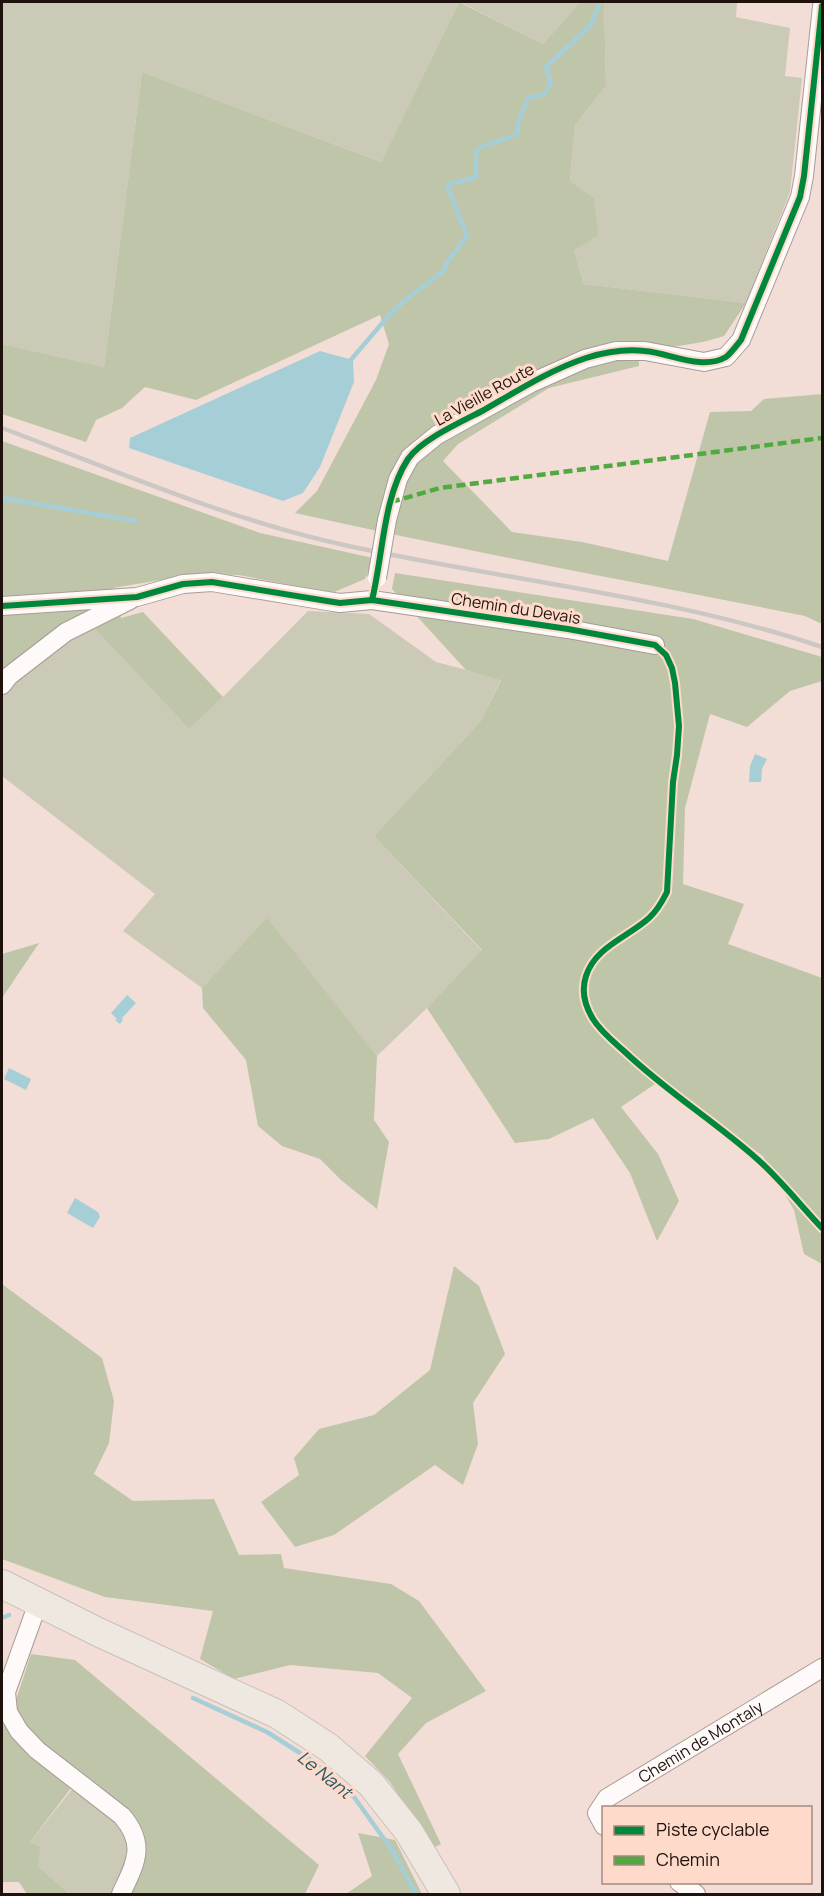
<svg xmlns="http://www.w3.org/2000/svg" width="824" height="1896" viewBox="0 0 824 1896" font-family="Manrope,sans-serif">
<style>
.green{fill:#cacab7}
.forest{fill:#bfc5a8}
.water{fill:#a6ced7}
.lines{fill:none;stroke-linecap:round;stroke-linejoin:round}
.stream{stroke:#a6ced7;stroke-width:4.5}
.minor-casing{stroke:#aa9b95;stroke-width:20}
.primary-casing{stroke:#c9bfbc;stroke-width:30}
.minor{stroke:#fdfaf9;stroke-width:18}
.primary{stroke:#eee8e0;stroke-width:28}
.rail{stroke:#cdc7c4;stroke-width:4.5}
.minor-bridge-casing{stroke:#aa9b95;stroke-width:20;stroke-linecap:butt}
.minor-bridge{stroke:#fdfaf9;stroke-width:18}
.quiet{stroke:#52a841;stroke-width:4.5;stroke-dasharray:9 4.5;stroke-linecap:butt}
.cycleway-casing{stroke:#fedaca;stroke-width:10}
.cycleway{stroke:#00873e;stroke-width:6}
.labels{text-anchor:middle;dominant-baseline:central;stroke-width:6;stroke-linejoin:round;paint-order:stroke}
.street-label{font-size:16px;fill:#1f120d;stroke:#fedaca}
.water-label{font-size:18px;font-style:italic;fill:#265c69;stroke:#fedaca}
</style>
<rect width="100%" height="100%" fill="#f2ded6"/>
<path class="green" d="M2,2H459L381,162L142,72L104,367L2,344Z
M460,2H580L543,44Z
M604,2H737L736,17L790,28L785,76L802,78L790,192L746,303L584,284L574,251L599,235L594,198L570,181L575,125L606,86Z
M308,611L369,614L436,662L501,679L480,722L374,836L482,951L427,1008L377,1056L267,919L202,988L123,931L155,894L2,776V697L16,681L91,625L189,729L223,697Z
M73,1788C88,1800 123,1822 128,1840C133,1858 119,1879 112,1894H69L38,1866L30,1842Z"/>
<path class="forest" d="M459,2L543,44L580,2H604L606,86L575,125L570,181L594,198L599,235L574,251L584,284L746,303L724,336L703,342L672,347L638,342L639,366L549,388L458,444L443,461L512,532L582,542L668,561L710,412L751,411L764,399L822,394V624L805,616C635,582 464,551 295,513L317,491L376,380L389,344L380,315L196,400L145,387L122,408L96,420L86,442L2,414V344L104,367L142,72L381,162Z
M2,441L260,533L373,558L365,579L332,593L239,575L196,574L113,588L121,618L143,612L223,697L189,729L91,625L16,681L2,697Z
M395,573L693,619L822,657V681L790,691L747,727L710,714L685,808L683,884L744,904L728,944L822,978V1264L804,1254L794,1210L763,1156L658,1082L621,1107L658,1154L679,1201L657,1241L630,1173L593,1118L549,1139L515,1143L427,1008L482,950L374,836L480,722L501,680L466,670L392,589Z
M267,918L377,1056L374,1120L389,1142L377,1209L341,1180L320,1159L282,1146L258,1126L246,1060L203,1008L202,988Z
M39,943L2,998V954Z
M454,1266L479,1286L505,1354L473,1403L478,1444L463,1485L435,1465L334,1535L295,1547L261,1502L299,1475L294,1458L319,1429L374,1415L430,1370Z
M2,1284L102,1358L114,1401L109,1443L94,1474L133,1501L214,1499L239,1555L281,1554L284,1568L391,1584L419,1601L486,1691L426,1723L398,1754L441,1844L431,1849L390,1782L365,1756L412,1698L378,1673L290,1665L234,1679L200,1659L213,1611L105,1597L2,1559Z
M31,1654L75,1660L319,1865L305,1894H130L142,1863L143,1830L81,1775L30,1842L40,1847L38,1866L69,1894H27L19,1882H2V1711L13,1709Z
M358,1833L395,1840L422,1894H346L372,1876Z"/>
<path class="water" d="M320,351L353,360L354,382L320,467L303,493L283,501L129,448L130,438Z
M755,754L767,759L762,769L761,782H749L750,766Z
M127,995L136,1003L122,1018L123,1020L120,1024L115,1020L117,1019L111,1013Z
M9,1068L31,1079L26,1090L4,1079Z
M75,1198L98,1212L100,1217L93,1228L67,1213Z"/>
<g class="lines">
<path class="stream" d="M349,362L390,314L409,297L444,271L446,264L467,236L447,185L476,177V151C489,140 504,143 518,133V123L528,98L544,94L551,84L546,67L591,25L600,2
M2,498L136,521
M2,1618L9,1615
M193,1698L267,1732L311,1760L354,1797L392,1850L416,1894"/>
<g class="minor-casing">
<g id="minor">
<path d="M387,520L398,479L410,457L437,435L531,383L585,359L616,351H645L704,362L726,357L741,340L800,197L804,176L822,6"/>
<path d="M2,606L137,597L183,584L212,582L327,601L340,603L372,600L568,629L655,645"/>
<path d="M2,685L9,676L66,632L130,600"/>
<path d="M38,1603L6,1692L8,1712L19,1731L37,1750L122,1816C147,1845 135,1864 121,1894"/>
<path id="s1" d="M604,1826L597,1813L607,1798L822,1668"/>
<path d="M679,1882L696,1894"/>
</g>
</g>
<g class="primary-casing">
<path id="primary" d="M2,1584L98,1632L277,1714L328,1747L371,1784L409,1832L446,1894"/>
</g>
<use href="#minor" class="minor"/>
<use href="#primary" class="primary"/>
<path class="rail" d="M2,428C114,470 226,519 344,545C503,580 668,595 822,647"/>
<g class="minor-bridge-casing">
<path id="minor-bridge" d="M377,578L387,520"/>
</g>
<use href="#minor-bridge" class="minor-bridge"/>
<path class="quiet" d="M391,502L440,488L822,438"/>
<g class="cycleway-casing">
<path id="cycleway" d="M372,600C383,556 383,497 408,459C422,439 463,421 484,410C517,391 550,370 586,358C605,352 626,349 645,351C670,353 702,371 726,357C731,353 737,345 741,340L800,197L804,176L822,6
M2,606L137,597L183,584L212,582L327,601L340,603L372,600L568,629L655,645L666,655L672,668L675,683L679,726L677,755L673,782L667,892C662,902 657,911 649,918C628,937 595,947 586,976C581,991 585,1006 593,1019C601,1032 614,1042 625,1052C666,1091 714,1121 756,1158C779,1178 801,1206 822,1228"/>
</g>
<use href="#cycleway" class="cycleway"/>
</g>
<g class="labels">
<g class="street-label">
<text transform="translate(484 394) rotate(-29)">La Vieille Route</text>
<text transform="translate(516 608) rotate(9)">Chemin du Devais</text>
<text stroke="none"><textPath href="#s1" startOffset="142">Chemin de Montaly</textPath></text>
</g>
<g class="water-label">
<text transform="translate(325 1774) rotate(39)">Le Nant</text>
</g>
</g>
<rect width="824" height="1896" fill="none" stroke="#1f120d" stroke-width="6"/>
<rect x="602" y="1806" width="210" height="78" fill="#fedaca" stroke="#a58a7e" stroke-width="1.5"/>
<rect x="614" y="1826" width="30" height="9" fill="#00873e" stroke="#a58a7e" stroke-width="1.5"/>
<text x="656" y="1836" font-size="18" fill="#1f120d">Piste cyclable</text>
<rect x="614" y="1856" width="30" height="9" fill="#52a841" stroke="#a58a7e" stroke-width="1.5"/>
<text x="656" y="1866" font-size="18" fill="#1f120d">Chemin</text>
</svg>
